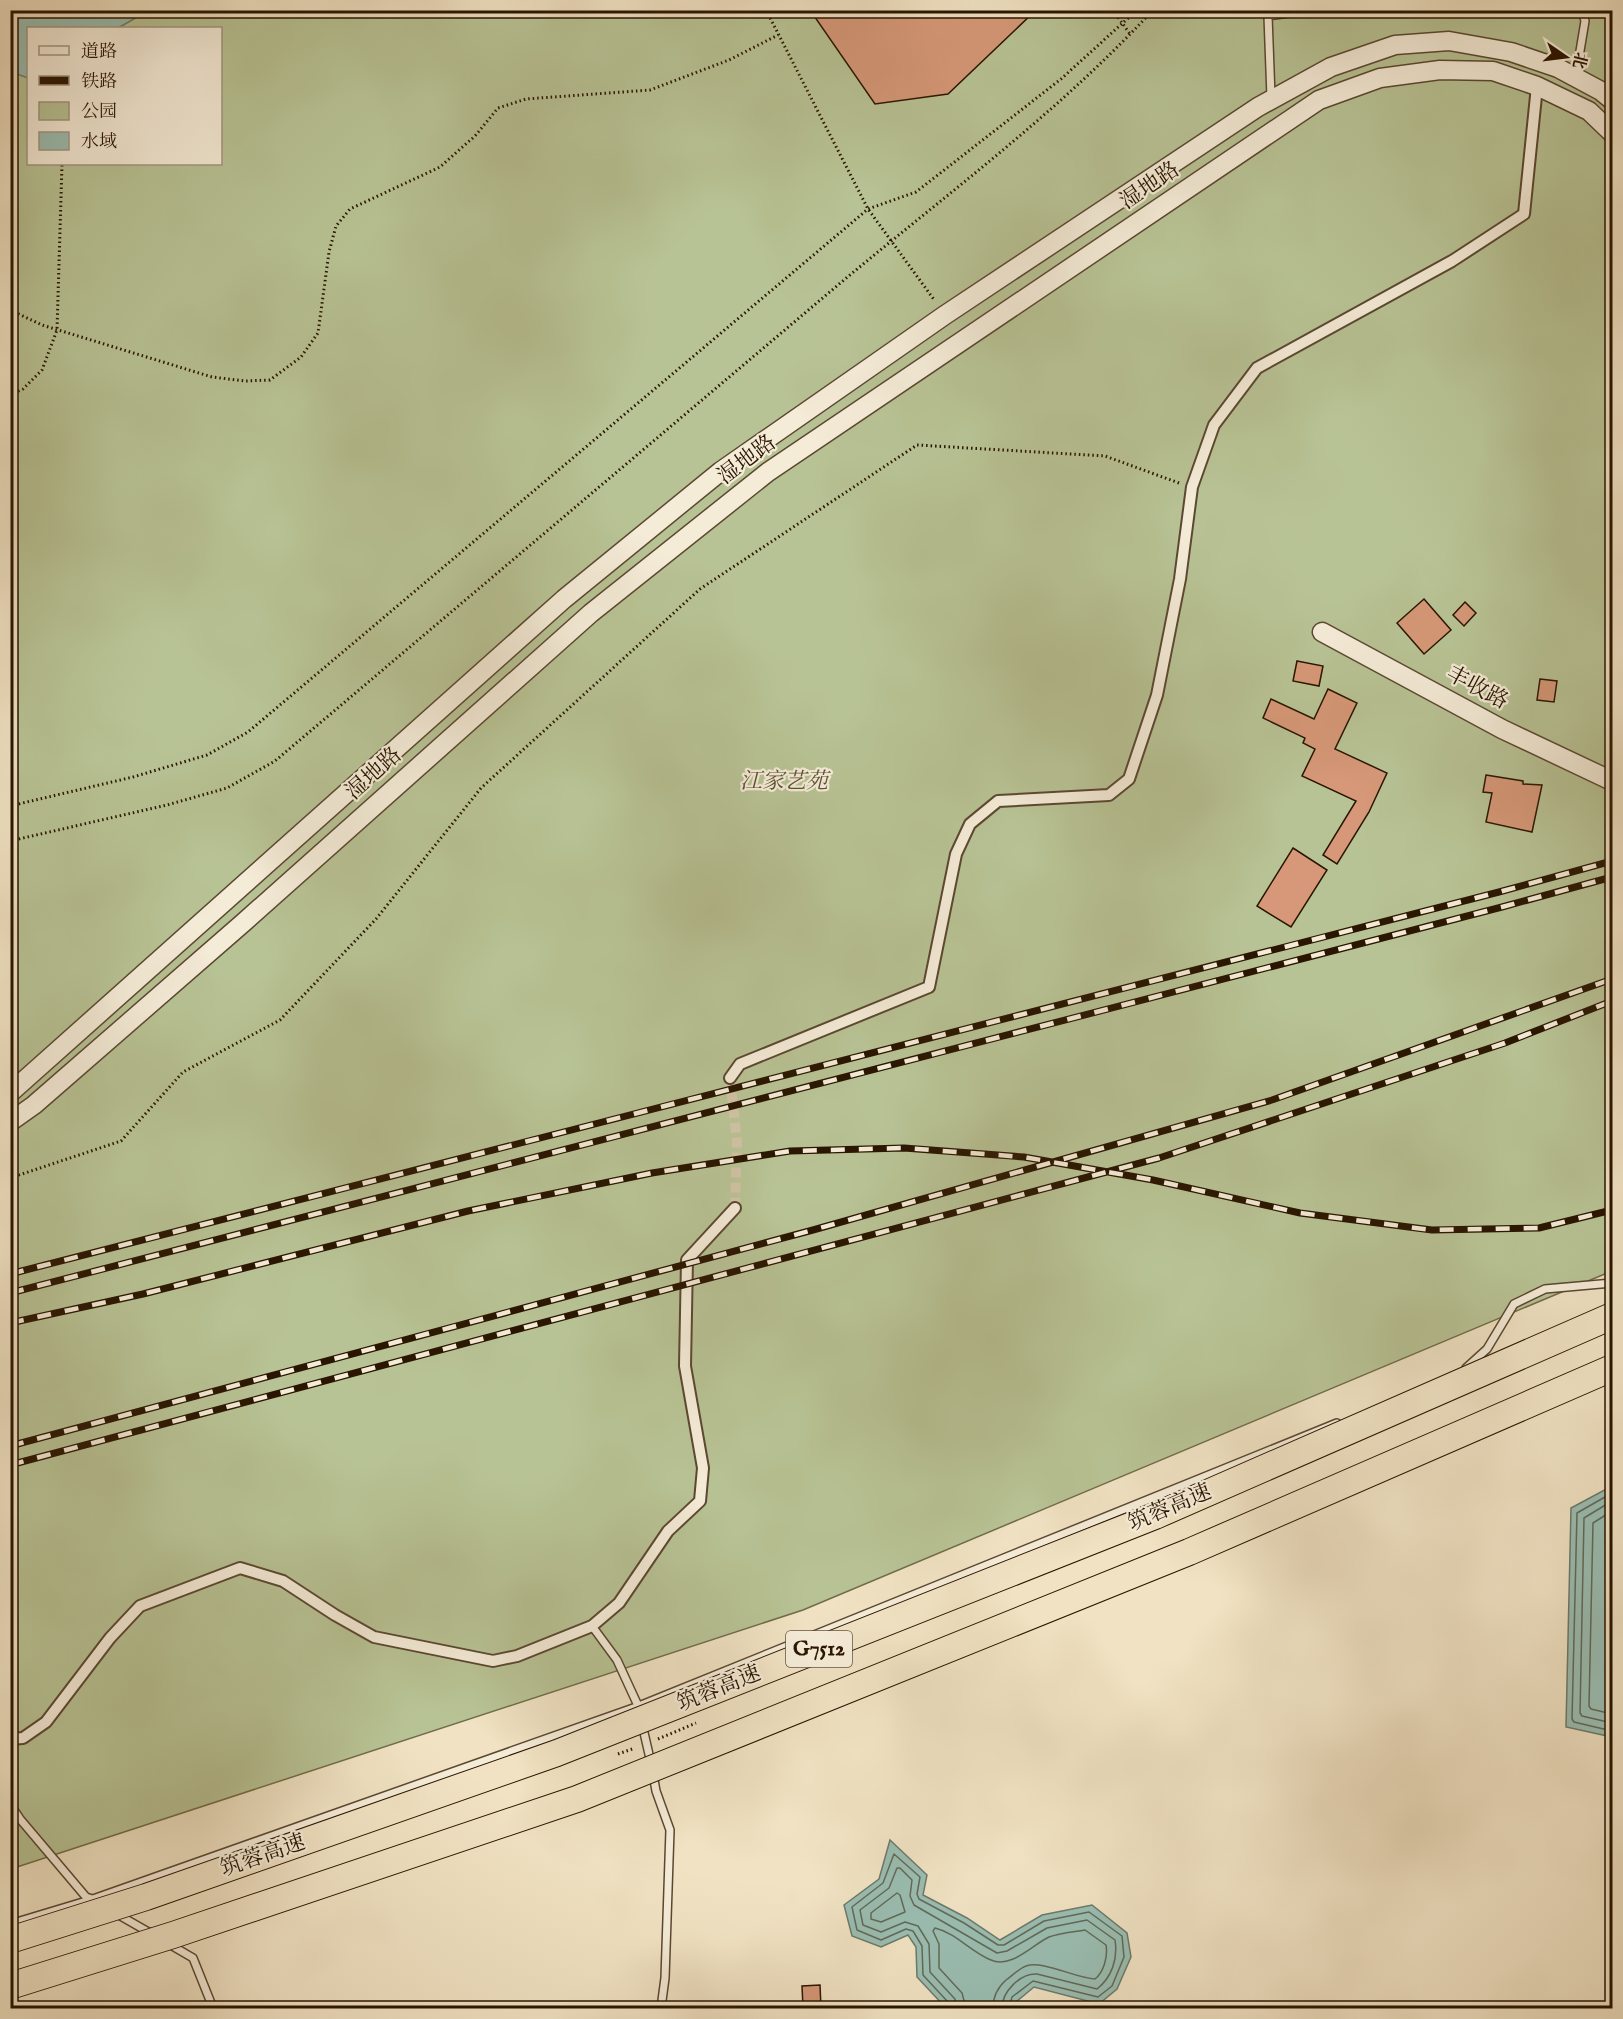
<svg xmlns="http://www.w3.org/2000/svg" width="1623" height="2019" viewBox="0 0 1623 2019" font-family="'IM FELL English','Noto Serif SC',serif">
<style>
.green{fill:#b8c395;stroke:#706c4a;stroke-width:1.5;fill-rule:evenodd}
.water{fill:#9abeb2;stroke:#6d7a6b;stroke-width:1.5}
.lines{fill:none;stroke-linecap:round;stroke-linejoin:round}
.shore{stroke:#626a59;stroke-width:1.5}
.building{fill:#d69878;stroke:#291500;stroke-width:1.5}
.pedestrian-tunnel{stroke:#d2c3a6;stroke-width:10;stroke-dasharray:10 5;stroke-linecap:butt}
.service-casing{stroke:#5b4831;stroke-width:10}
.pedestrian-casing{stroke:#5b4831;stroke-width:14}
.tertiary-casing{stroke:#5b4831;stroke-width:21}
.path{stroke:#291500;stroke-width:3;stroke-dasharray:1.5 3;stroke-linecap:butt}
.service{stroke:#f5ecd8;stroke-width:7}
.pedestrian{stroke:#f5ecd8;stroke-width:10}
.tertiary{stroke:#f5ecd8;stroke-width:18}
.rail-casing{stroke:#291500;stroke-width:7}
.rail{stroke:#f5ecd8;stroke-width:4.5;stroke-dasharray:14;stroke-linecap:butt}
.motorway-bridge-casing{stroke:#291500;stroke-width:28;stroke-linecap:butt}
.motorway-bridge{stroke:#f0e2c3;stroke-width:26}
.labels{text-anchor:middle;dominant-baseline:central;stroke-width:4.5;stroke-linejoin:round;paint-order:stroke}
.shield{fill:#f5ecd8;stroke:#665641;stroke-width:1.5}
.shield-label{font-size:21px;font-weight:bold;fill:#291500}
.street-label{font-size:22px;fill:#291500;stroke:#f5ecd8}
.park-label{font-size:22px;font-style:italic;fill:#5b5234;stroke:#f5ecd8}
</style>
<rect width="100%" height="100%" fill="#f0e2c3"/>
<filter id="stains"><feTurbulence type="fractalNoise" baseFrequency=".00333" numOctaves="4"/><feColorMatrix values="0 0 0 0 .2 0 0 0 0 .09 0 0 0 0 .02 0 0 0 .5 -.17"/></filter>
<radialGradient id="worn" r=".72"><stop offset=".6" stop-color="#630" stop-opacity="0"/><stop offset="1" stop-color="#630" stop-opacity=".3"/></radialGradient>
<path class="green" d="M11,11H1612V1271L803,1610L11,1869ZM28,28H220V164H28Z"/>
<path class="water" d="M11,10H148V11L118,28H28V78L11,72Z
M1612,1486V1737L1566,1727L1571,1508Z
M890,1840L927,1875L923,1895L967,1918L1000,1940L1042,1915L1092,1905L1127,1933L1131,1957L1117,1989L1099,2004L1034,1987L1016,2002L1015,2008H946L917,1977L916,1947L908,1935L881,1947L852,1936L844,1905L879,1879Z"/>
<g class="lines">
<path class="shore" d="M1612,1493L1577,1513L1572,1719L1574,1722L1612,1731
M1612,1501L1584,1518L1580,1713L1582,1716L1612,1723
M1612,1511L1593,1523L1589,1706L1591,1709L1612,1714
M897,1893L900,1895L905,1912L881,1922L871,1919V1913Z
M950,2008L948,2002L923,1975L922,1946L913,1931L906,1929L881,1940L857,1930L852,1907L883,1883L894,1854L920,1877L917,1894L919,1899L964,1923L998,1945H1004L1044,1921L1089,1912L1122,1936L1124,1957L1112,1986L1098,1997L1033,1981L1012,1997L1009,2008
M957,2008L955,1999L930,1972L929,1944L918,1926L905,1922L881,1932L863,1925L860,1910L889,1888L897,1868H900L912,1880L910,1896L914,1905L997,1953L1007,1951L1047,1928L1087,1920L1115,1940C1118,1959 1112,1977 1097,1989L1037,1974C1020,1973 1002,1992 1002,2008
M966,2008L962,1993L939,1968V1944L933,1931L935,1928C956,1933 971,1952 991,1960C1011,1969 1032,1945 1049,1937C1059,1933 1073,1932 1085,1930L1106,1945C1108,1956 1104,1972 1095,1979C1075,1978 1043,1960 1026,1966C1018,1969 1012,1976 1006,1980C997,1988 993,1996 993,2008"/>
</g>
<path class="building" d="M810,10H1036L948,94L875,104Z
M1424,599L1451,630L1424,654L1397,623Z
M1465,602L1476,613L1464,626L1453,615Z
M1297,661L1323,666L1319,686L1293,681Z
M1540,679L1557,681L1554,702L1537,700Z
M1328,689L1357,703L1335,749L1387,773L1369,812L1337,864L1323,855L1356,801L1302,776L1315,749L1303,743L1305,738L1263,718L1271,699L1314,719Z
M1486,775L1523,781V784L1542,785L1532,832L1486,822L1492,793L1483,792Z
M1293,848L1327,870L1291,927L1257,906Z
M820,1985L821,2008H803L802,1986Z"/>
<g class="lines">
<path class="pedestrian-tunnel" d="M730,1078L737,1141L735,1208"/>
<g class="service-casing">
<path id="service" d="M1265,10L1268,16L1271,97
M1268,16L1311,10
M1576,75L1585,21L1582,10
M1466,1368L1487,1349L1514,1304L1545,1289L1612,1283
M592,1626L617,1660L640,1710
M642,1724L651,1763
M653,1774L656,1791L670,1830L665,1978L661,2008
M10,1804L20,1819L86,1897L92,1899
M117,1914L152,1934
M10,1924L93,1899L639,1706L1337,1423
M169,1944L193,1958L213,2008"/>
</g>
<g class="pedestrian-casing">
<path id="pedestrian" d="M730,1078L740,1064L929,987L956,854L970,824L998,801L1109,795L1129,779L1157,695L1180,579L1192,487L1214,425L1257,368L1452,261L1524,214L1537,86
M10,1739L23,1738L46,1722L110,1638L140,1606L240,1568L283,1581L335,1615L374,1637L493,1661L517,1656L592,1626L619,1603L668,1531L700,1501L703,1468L685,1366L687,1260L735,1208"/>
</g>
<g class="tertiary-casing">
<path id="tertiary" d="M1322,632L1502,729L1612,781
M10,1093L564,599L721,471L945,315L1258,107L1331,67L1395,45L1449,41L1511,52L1558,68L1601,91L1612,100
M10,1122L34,1105L243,923L591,613L768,472L1319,100L1380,78L1440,70L1493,71L1537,86L1589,111L1612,133"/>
</g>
<path class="path" d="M766,10L868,209L935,301
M1113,10L1130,34
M10,310L42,325L212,377L245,381L270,380L301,357L318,333L329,252L336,226L350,209L440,167L475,136L498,108L526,99L650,90L729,60L778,35
M10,395L23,389L42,370L57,330L62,164
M10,806L133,777L207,755L248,732L868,209L916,192L1061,79L1137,10
M10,841L167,805L227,788L275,761C463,602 650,444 838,285C944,196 1058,113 1153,10
M10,1178L121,1141L183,1072L280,1020L376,919L481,788L700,589L917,445L1105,456L1179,483
M658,1739L696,1723
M618,1754L635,1748"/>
<use href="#service" class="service"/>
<use href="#pedestrian" class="pedestrian"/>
<use href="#tertiary" class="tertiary"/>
<g class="rail-casing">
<path id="rail" d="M10,1274L1499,892L1612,861
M10,1293L1502,907L1612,877
M10,1323L143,1294L468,1211L652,1173L790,1151L904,1148L1024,1157L1153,1180L1300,1213L1432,1230L1539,1228L1612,1210
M10,1446L813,1230L1272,1100L1612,979
M10,1465L1159,1158L1505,1043L1612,1001"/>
</g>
<use href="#rail" class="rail"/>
<g class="motorway-bridge-casing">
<path id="motorway-bridge" d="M10,1940L146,1897L557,1753L1155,1516L1612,1316
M10,1986L173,1935L577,1799L1189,1552L1612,1368"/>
</g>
<use href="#motorway-bridge" class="motorway-bridge"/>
</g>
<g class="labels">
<rect class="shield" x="786" y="1631" width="66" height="36" rx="4.5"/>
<g class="shield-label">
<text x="819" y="1649">G7512</text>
</g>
<g class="street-label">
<text transform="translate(1150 186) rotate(-34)">湿地路</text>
<text transform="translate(747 460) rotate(-37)">湿地路</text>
<text transform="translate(1477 688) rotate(28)">丰收路</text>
<text transform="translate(374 774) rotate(-42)">湿地路</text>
<text transform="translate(1170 1508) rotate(-23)">筑蓉高速</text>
<text transform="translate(719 1689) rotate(-22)">筑蓉高速</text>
<text transform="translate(263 1856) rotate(-19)">筑蓉高速</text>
</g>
<g class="park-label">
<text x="784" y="782">江家艺苑</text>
</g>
</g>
<rect width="1623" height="2019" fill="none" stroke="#f0e2c3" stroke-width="36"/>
<rect x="12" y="12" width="1599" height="1995" fill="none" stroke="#291500" stroke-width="3"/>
<rect x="18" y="18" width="1587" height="1983" fill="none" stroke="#291500" stroke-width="1.5"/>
<rect x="27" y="27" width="195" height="138" fill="#f5ecd8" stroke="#a39682" stroke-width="1.5"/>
<rect x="39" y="46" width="30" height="9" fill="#f5ecd8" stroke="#a39682" stroke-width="1.5"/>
<text x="81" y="57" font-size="18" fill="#291500">道路</text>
<rect x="39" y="76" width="30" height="9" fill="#291500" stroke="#a39682" stroke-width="1.5"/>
<text x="81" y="87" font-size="18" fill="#291500">铁路</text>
<rect x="39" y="102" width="30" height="18" fill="#b8c395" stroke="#a39682" stroke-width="1.5"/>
<text x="81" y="117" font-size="18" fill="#291500">公园</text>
<rect x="39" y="132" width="30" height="18" fill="#9abeb2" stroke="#a39682" stroke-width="1.5"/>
<text x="81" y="147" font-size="18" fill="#291500">水域</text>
<g transform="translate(1566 57) rotate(104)" stroke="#f5ecd8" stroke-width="4.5" paint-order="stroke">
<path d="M0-4.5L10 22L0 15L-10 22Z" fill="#291500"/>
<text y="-9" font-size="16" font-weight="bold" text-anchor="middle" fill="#291500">北</text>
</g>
<rect width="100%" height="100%" filter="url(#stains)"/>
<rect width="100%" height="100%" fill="url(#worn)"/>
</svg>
